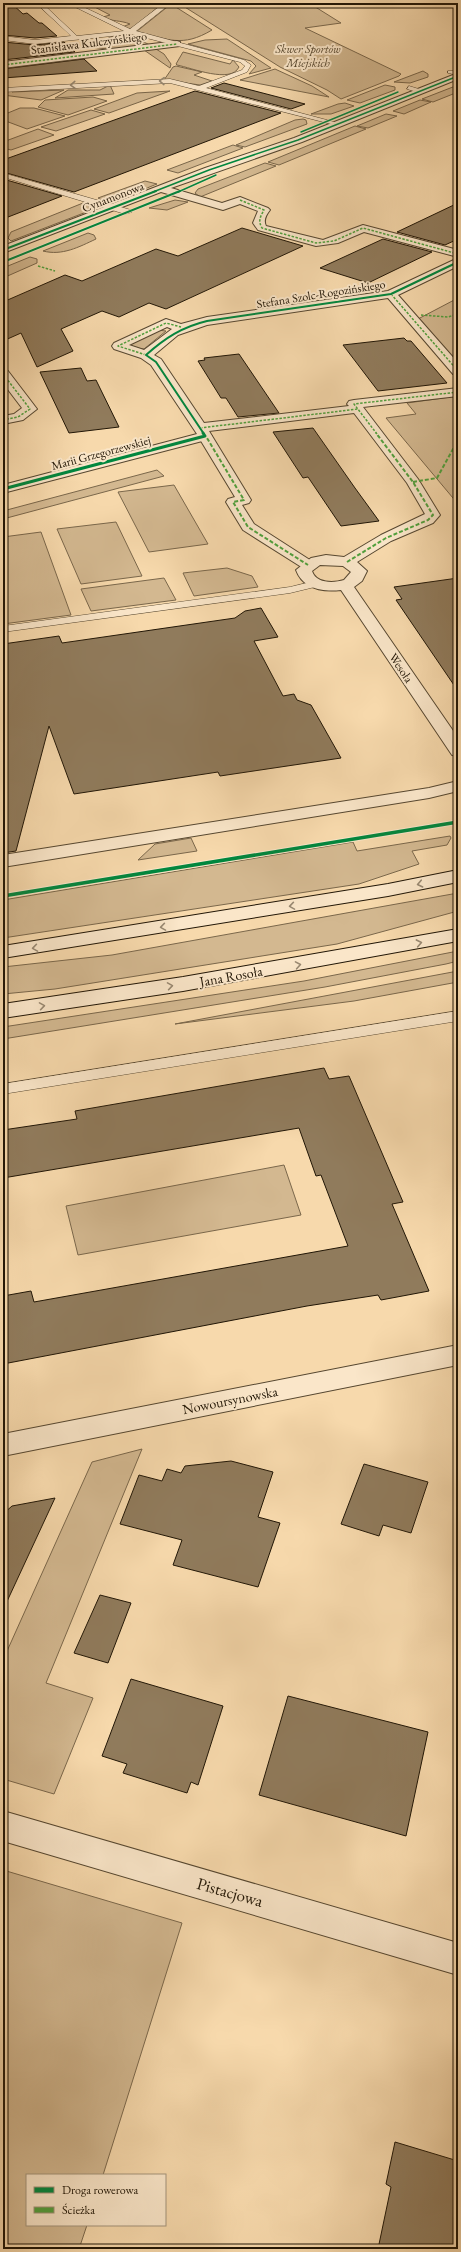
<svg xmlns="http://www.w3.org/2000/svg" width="461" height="2252" viewBox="0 0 461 2252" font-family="'EB Garamond',serif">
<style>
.green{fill:#d3b890;stroke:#7a674b}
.building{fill:#907b5c;stroke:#211606}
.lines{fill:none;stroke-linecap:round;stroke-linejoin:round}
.service-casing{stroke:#564730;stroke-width:1}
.pedestrian-casing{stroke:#564730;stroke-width:2}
.minor-casing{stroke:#564730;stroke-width:2}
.secondary-casing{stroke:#211606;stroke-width:2}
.service{fill:#fae6c9;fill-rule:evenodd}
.pedestrian{fill:#fae6c9;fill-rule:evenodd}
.minor{fill:#fae6c9;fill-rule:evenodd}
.secondary{fill:#fae6c9;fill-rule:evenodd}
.quiet-far1{stroke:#50a13d;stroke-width:1.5;stroke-dasharray:2.5 1.5;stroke-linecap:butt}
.quiet{stroke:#50a13d;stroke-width:2;stroke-dasharray:4 2;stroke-linecap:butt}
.cycleway-far3-casing{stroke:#fae6c9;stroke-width:2.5}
.cycleway-far2-casing{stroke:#fae6c9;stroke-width:3.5}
.cycleway-far1-casing{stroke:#fae6c9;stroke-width:5}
.cycleway-casing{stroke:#fae6c9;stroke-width:5.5}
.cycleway-far3{stroke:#00873e;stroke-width:1.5}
.cycleway-far2{stroke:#00873e;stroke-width:2}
.cycleway-far1{stroke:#00873e;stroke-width:3}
.cycleway{stroke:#00873e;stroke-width:3.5}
.oneway{stroke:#988871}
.labels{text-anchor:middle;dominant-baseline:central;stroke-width:4;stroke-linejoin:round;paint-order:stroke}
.far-street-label{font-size:12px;fill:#211606;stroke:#fae6c9}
.far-park-label{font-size:12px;font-style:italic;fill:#56472f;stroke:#fae6c9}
.street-label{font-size:14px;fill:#211606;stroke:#fae6c9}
.near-street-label{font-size:17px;fill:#211606;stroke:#fae6c9}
</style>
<rect width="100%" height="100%" fill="#f7d9ac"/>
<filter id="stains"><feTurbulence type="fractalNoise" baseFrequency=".005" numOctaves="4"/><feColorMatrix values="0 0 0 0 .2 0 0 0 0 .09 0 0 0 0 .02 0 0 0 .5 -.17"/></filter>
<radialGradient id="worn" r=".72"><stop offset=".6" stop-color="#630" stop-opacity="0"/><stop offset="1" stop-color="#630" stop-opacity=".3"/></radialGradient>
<path class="green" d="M83,3H163L133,28L127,29L122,27L130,24C120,20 113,22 103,17L110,15L87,3L78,4Z
M189,3H309L341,23L305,28L401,74L399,76L341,99L327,90L280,67L180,4Z
M171,4L212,30C182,48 168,39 136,32Z
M115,35L131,36L150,45L116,50L90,47Z
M227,39L271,68L249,74L256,66L251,61L188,44L205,40Z
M156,49L164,54L171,64L170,68L144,50Z
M183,52L230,64L233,60L239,67C231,84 192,68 177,65L176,64Z
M176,66L202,72L194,75L212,81L200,85L164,80L173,67Z
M275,69L312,86L329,97L240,80Z
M423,71L428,74V77L410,83L394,82Z
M110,85L114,94L55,98L68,90H100Z
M385,85L395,87V90L360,103L347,100Z
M458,85V92L433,102L422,99Z
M18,89L12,92L64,90L41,100L3,95V92Z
M170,91L109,113L94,109L137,93Z
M93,97L107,101L68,115L38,107L45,100Z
M420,100L431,102L404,114L393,111Z
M345,103L354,106L331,114H311L338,104Z
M20,108H34L65,116L27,129L3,120V115Z
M91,110L105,114L56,131L41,127Z
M386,114L397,116L368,128L357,126Z
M303,119L306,120L307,124L245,147L236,145L295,120Z
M355,126L366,129L279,165L268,162Z
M38,129L54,135L11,150L3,148V142Z
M233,145L243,148L178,173L167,170Z
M265,163L276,166L200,197L195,193L198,189Z
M145,181L157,184C143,189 110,207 98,198Z
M175,200L188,202L167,210L149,208Z
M83,203L89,205V211L11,241L8,238L11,232Z
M88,233L94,235L96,239C79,247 62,256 43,251Z
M30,257L37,259V263L3,278V268Z
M458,298V366L418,319Z
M157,330L166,331L144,349L129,347L127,344Z
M458,396V504L386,418L416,414L407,403Z
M157,470L164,476L3,519V511Z
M174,485L208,544L149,552L118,492Z
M116,522L142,576L81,584L57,529Z
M41,532L71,615L3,624V537Z
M227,568L252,576L258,587L194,596L183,573Z
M164,578L176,600L91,611L81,589Z
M450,836L451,838L447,845L412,851L419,864L359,884L3,938V900L353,842L357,851Z
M191,838L197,851L138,860L155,844Z
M458,893V911L337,944L55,989L3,994V967L112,955Z
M458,951V961L446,964L325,987L3,1039V1027L304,981Z
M458,971V982L354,1001L175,1024Z
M284,1165L301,1215L78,1255L66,1206Z
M142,1449L46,1683L93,1698L54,1794L3,1779V1660L92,1462Z
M3,1870L182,1923L103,2175H27V2225H87L79,2249H3Z"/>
<path class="building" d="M3,3H11L23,14L27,13L39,23H42L57,36L35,38L3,35Z
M3,42L35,45L64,42L75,52L3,60Z
M84,59L97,71L3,78V69Z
M224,83L305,104L291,109L211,88Z
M195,91L281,113L74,192L3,172V160Z
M3,179L62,196L3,219Z
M458,203V239L445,245L397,232Z
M242,228L303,246L166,309L149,303L119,317L102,311L61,329L73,351L37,367L21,333L3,341V302L65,275L82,281L156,249L178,256Z
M383,239L432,252L368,283L320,268Z
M404,338L407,341H411L447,383L378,391L343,345Z
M239,354L279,413L238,417L226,398H221L198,361L205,360L204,358Z
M81,368L87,381L96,380L119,427L69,433L40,372Z
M313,428L355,488L379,521L341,526L308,477L303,478L273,432Z
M458,578V691L396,600L402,599L394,587Z
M261,608L278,637L254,641L283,696L294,694L297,700L311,705L341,758L220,776L218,772L74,794L49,726L16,851L3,853V644L59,636L62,643L235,618L245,611Z
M324,1068L329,1079L349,1076L403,1202L392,1204L429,1291L381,1300L378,1295L307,1306L3,1364V1296L31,1291L34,1302L348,1246L321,1175L316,1176L299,1128L3,1178V1130L77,1119L75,1111Z
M231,1461L273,1472L258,1517L280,1523L258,1587L173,1565L182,1540L120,1524L139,1475L162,1481L167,1469L181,1473L185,1466Z
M364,1464L428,1482L411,1533L383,1525L379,1536L341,1524Z
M55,1498L3,1610V1514L12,1506Z
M100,1595L131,1603L108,1663L74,1653Z
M131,1679L223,1706L198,1785L191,1782L187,1793L123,1773L127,1764L102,1756Z
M288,1696L428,1732L406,1836L259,1795Z
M395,2142L458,2161V2249H378L391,2187L386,2184Z"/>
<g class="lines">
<g class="service-casing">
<path id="service" d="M36,3H42L77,36L124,31L67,3H75L130,29L164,3H171L136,31L244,60L251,65L247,72L206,88L342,124L339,126L170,83L3,92V88L170,79L199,86L242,70L245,66L240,62L131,34L35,44L3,40V36L35,40L71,36Z
M448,71H458V75L448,73Z
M409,86L422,90L423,91L420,93L407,89Z
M3,173L131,210L132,212L125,214L3,177Z
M315,581L320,584L319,586L290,593L3,632V626L290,587Z
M458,1011V1021L3,1094V1084Z"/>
</g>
<g class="pedestrian-casing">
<path id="pedestrian" d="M205,432L212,436L251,500L249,503L242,505L254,524L313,562L316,565L313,568H303L243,530L226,502L228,499L235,497L198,436Z"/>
</g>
<g class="minor-casing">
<path id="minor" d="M177,41L180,42V46L3,68V62Z
M458,73V79L302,142L171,188L222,203L240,197L268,208L270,210C266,215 263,220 266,226L323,240L363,225L458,250V257L364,232L338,243L316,246L258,230L253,223L258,211L240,204L223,210L161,192L3,253V246L205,168L294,138Z
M458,258V266L398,295L458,363V375L453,374L388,298L207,325L178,335L154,355L161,359L204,423L349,406L347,404L349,401L354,400L458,388V396L363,407L418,479L440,515L433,523L391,541L357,562L367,571L362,581L354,587L458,738V756L452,755L341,590C323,592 303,589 296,570L311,558L326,555L344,557L381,535L425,514L407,483L354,413L209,431L212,436L210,439L3,493V485L197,434L151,365L141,358L114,349L112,346L114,343L166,319L181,324L207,317L388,291ZM167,327L172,329L144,350L129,345ZM320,565L343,566L351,572L344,580C334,583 316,584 312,571Z
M3,370L8,371L37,409L23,420L3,424V416L14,414L22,408L3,383Z
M458,781V791L429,798L3,867V855L429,788Z
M458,1345V1365L3,1456V1434Z
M3,1811L458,1943V1975L3,1841Z"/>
</g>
<g class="secondary-casing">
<path id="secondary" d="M458,870V882L388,896L3,958V946L388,884Z
M458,929V941L183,991L3,1018V1004L183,977Z"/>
</g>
<use href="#service" class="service"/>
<use href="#pedestrian" class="pedestrian"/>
<use href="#minor" class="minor"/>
<use href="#secondary" class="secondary"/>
<path class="quiet-far1" d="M3,65L177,44
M240,200L264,210C260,217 258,221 262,228L316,243L334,241L363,228L458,254
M38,266L55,271
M391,294L458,371
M421,315L448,317L458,314
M146,355L118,346L166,323L181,327
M3,374L30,409L18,417L3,420
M200,428L358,409
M377,434L354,404L458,392"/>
<path class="quiet" d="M204,433L244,500L233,502L248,527L308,565
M413,482L437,478L458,440
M347,562L386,538L428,520L433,515L413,482L376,433"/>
<g class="cycleway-far3-casing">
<path id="cycleway-far3" d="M301,132L398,92
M153,192L209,170L298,140L458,76
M178,192L216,175"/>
</g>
<g class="cycleway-far2-casing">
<path id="cycleway-far2" d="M3,250L156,191
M3,262L180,191
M204,434L156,362L146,355C165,338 182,327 207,321L391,294L458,262"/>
</g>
<g class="cycleway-far1-casing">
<path id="cycleway-far1" d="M3,489L205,436L203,433"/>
</g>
<g class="cycleway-casing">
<path id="cycleway" d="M3,896L458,822"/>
</g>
<use href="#cycleway-far3" class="cycleway-far3"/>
<use href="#cycleway-far2" class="cycleway-far2"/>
<use href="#cycleway-far1" class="cycleway-far1"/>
<use href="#cycleway" class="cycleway"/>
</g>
<defs><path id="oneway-chevron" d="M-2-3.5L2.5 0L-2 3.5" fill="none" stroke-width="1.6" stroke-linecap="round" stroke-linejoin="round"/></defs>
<g class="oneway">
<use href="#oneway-chevron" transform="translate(162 81) rotate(-178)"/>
<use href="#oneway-chevron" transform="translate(73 85) rotate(177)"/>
<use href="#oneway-chevron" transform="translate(420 884) rotate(168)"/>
<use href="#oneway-chevron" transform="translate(292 906) rotate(171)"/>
<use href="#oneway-chevron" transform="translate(163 927) rotate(171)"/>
<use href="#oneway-chevron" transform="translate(419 943) rotate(-11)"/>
<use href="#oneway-chevron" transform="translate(35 948) rotate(171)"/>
<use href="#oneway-chevron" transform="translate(298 965) rotate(-10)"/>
<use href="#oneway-chevron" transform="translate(170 986) rotate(-9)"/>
<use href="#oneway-chevron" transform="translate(42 1006) rotate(-9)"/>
</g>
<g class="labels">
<g class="far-street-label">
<text transform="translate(89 43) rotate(-7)">Stanisława Kulczyńskiego</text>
<text transform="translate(113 197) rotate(-21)">Cynamonowa</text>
<text transform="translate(321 294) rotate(-9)">Stefana Szolc-Rogozińskiego</text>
<text transform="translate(101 453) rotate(-15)">Marii Grzegorzewskiej</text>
<text transform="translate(401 668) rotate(56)">Wesoła</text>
</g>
<g class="far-park-label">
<text x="308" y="49">Skwer Sportów<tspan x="308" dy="14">Miejskich</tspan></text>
</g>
<g class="street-label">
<text transform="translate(231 976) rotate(-10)">Jana Rosoła</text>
<text transform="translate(230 1400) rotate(-11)">Nowoursynowska</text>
</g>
<g class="near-street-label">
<text transform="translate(230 1892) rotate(16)">Pistacjowa</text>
</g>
</g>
<rect width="461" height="2252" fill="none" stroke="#f7d9ac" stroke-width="16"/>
<rect x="4" y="4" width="453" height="2244" fill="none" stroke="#211606" stroke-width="2"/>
<rect x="8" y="8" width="445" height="2236" fill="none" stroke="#211606"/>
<rect x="26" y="2174" width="140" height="52" fill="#fae6c9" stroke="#a3937b"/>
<rect x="34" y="2187" width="20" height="6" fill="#00873e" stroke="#a3937b"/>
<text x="62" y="2194" font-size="12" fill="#211606">Droga rowerowa</text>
<rect x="34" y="2207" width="20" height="6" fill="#50a13d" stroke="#a3937b"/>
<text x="62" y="2214" font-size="12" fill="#211606">Ścieżka</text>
<rect width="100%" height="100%" filter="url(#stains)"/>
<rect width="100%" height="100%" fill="url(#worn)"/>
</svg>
